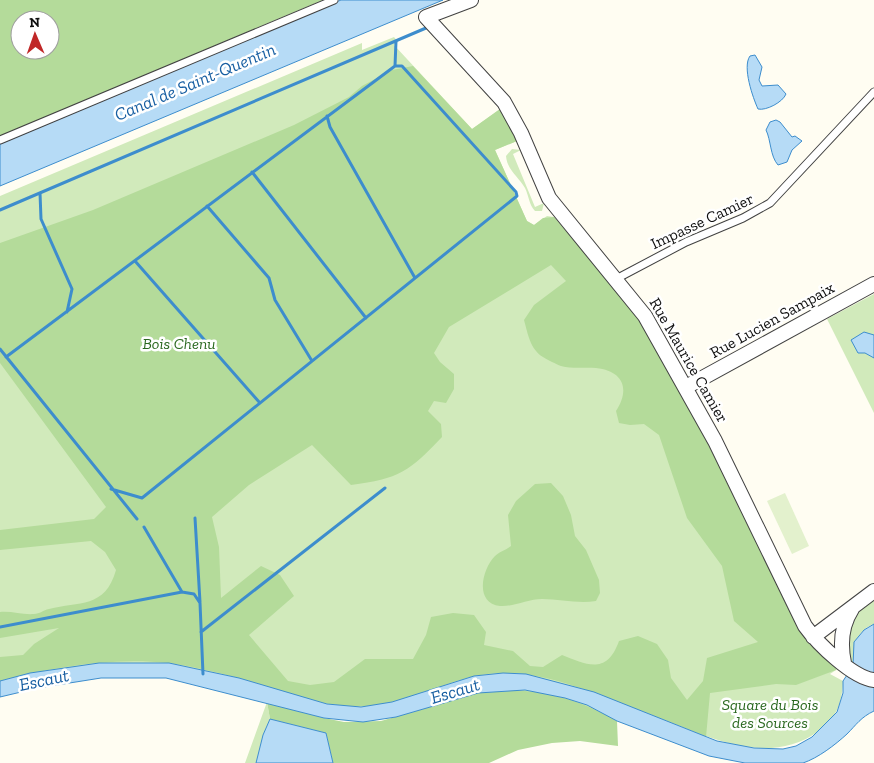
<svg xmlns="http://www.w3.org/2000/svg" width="874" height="763" viewBox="0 0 874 763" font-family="'Zilla Slab',serif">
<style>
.green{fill:#d1eabb}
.forest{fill:#b4db9a;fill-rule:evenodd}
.pitch{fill:#e3f1cd}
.water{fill:#b6dbf6;stroke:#3d8dcd}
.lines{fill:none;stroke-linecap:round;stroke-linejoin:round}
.stream{stroke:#3d8dcd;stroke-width:3}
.service-casing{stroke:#424242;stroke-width:9}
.minor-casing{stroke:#424242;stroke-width:16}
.service{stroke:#fff;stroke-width:7}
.minor{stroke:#fff;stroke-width:14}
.labels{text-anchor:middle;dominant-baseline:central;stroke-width:5;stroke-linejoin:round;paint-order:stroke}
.street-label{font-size:16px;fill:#0f0f0f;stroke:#fff}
.park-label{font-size:16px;font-style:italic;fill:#2a681f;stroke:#fff}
.water-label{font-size:18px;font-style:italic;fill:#185fa2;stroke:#fff}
</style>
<rect width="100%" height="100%" fill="#fffdf2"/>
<path class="green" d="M394,37L398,42L394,45L472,129L500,109L517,141L495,150L527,221L534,225L547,216L554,217L560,223L708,444L797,627L807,642L836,670L830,674L843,681C842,703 837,717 819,731C774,763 724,744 677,725L392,702L327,704L239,678L169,663L30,673L0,681V196L362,43V50Z
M512,149L521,150L513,154L535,207L544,203L542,211H535C529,205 529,196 525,188C519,177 507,170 506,156Z
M874,294V413L827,319Z
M874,596V624C854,632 854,648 853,666C841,652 848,623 859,610C863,605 869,601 874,596Z
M267,702L270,719L263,735L256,763H245Z"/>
<path class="forest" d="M0,0H323L0,136ZM20,20H50V50H20Z
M413,66L472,129L500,109L517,141L495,150L527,221L534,225L543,218L554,217L633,309L645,329L708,444L797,627L815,649L838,667L836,670L796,685L776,684L710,693L706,737C679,725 652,715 625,705C578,687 527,665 475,676C431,686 390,711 344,706C308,703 273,687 238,678C216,672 191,666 168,663C112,657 54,667 0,681V657L23,655L34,644L59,628L0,638V612C12,611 23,615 34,614C40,614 43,610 49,609C79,601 105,609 116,570L105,552L91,541L0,550V530L94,519L106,507L0,363V243L93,210L294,125L349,97L362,86L392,70ZM551,265L566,281L534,305L524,320C528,334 530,349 543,357C548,360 556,364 561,366C572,369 585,367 596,368C624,371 630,390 616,411L619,423L630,425L644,424L659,435L687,518L722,566L734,621L758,642L707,658L703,681L687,700L671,678L668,660L657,644L638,636L619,641C607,675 587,665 562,655L543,667L530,666L513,651L484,645L486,632L474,615L453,613L431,617L426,635L413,659H365L334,682L310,685L288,681L249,635L294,596L280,575L261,566L221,598L219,547L212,517L249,485L312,445L351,485C399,479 410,471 442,437L441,424L428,411L434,401L446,403L454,389V374L440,362L434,353L449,327Z
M551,483L563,496L571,515L575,536L586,550L599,580L600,593L596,601C578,604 560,599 542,599C528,599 513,607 500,606C474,603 482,569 495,556C499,552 506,550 511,546L508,515L516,501L535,484Z
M503,690C545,690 581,700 617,721L618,746L580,741L552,743L518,750L489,763H333L326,733L270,719L267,702L324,718L344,722L381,721L478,693Z"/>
<path class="pitch" d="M785,493L809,546L792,554L767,501Z"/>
<path class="water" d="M341,0H443L0,186V144Z
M755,55L762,67L759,80L762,86L778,85L786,94C783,102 766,111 758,109C753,98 742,67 750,56Z
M776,120L780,122L792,137L795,136L802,141L792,150L787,162L778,165C770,156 771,140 766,130L770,122Z
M864,332L874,335V358L865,353H858L851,340Z
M874,624V711C861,717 856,725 847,734C835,745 818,758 803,763H745L709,756L617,721L587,705L565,698L525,690L478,693L396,717L363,722L324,718L166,678H101L38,688L0,697V681L30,673L99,663H169L239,678L327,704L361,707L392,702L474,676L503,673L526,674L594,692L717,741L754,748L783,749L796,746L812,737L837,712L843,693V681L853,666L854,642L864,630Z
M270,719L326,733L333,763H256L263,735Z"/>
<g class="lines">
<path class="stream" d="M327,116L330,127L415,278
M252,172L366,318
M40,193L41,219L72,289L67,312
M207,206L269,278L275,300L312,361
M0,210L426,28
M135,261L260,403
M0,349L137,519
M6,357L395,66L396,41
M111,489L142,498L517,196L516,192L402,66H395
M195,518L200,602
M144,527L182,592L194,594L200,603L203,674
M0,627L182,592
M201,632L385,488"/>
<g class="service-casing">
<path id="service" d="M0,140L334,0
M616,279L686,242L743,218L770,203L874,92"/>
</g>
<g class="minor-casing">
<path id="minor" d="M471,0L426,17L504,102L521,133L549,198L645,316L715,441L805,626C818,644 853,678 874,680
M686,387L874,284
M813,637L874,591
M844,663C840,644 841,626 852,609"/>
</g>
<use href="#service" class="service"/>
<use href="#minor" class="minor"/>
</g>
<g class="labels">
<g class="street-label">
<text transform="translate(702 221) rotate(-25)">Impasse Camier</text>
<text transform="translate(772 320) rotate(-29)">Rue Lucien Sampaix</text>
<text transform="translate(689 360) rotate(60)">Rue Maurice Camier</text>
</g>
<g class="park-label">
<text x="179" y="343">Bois Chenu</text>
<text x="770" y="704">Square du Bois<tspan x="770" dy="18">des Sources</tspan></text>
</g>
<g class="water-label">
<text transform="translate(195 82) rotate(-23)">Canal de Saint-Quentin</text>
<text transform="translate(44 680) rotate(-12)">Escaut</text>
<text transform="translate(455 691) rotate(-17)">Escaut</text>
</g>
</g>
<g transform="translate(35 35) rotate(358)"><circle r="24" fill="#ffffff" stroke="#9f9f9f"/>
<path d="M0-4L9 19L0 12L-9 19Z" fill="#c02727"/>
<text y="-8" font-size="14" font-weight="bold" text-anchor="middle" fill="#0f0f0f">N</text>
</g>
</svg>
